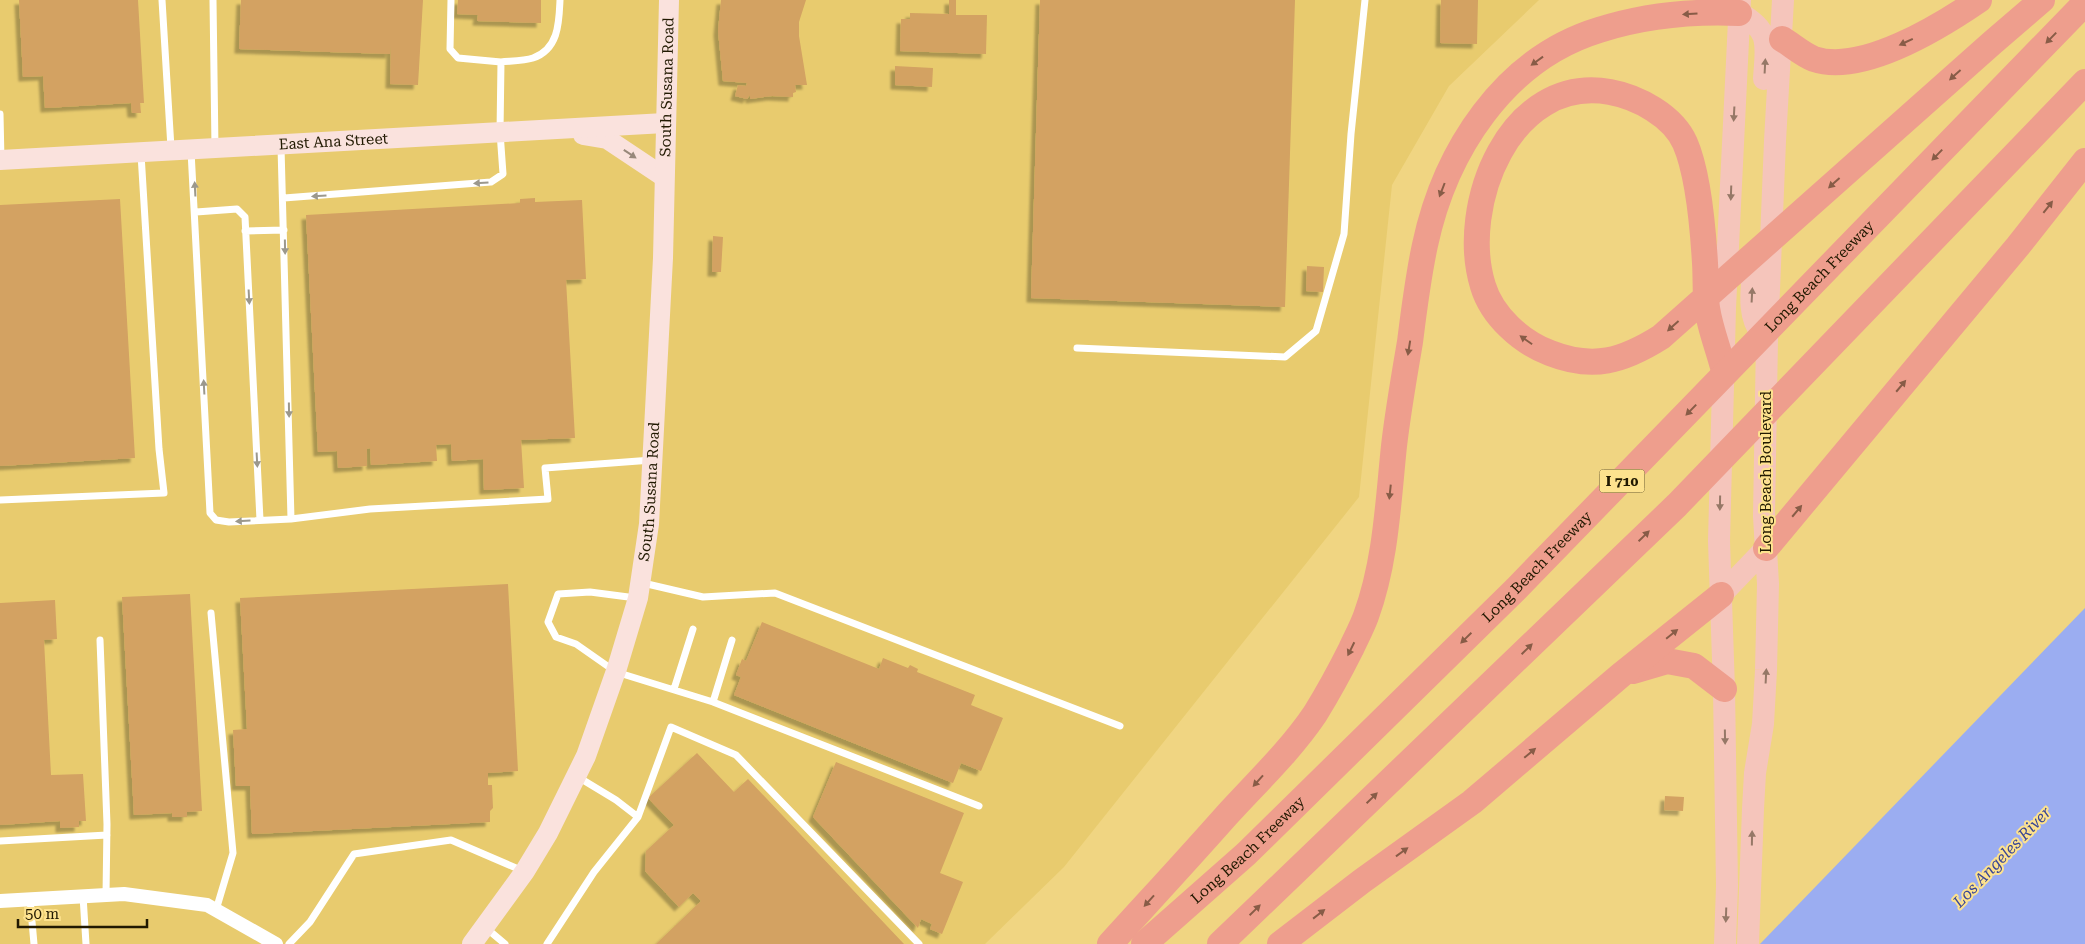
<svg xmlns="http://www.w3.org/2000/svg" width="2085" height="944" viewBox="0 0 2085 944" font-family="'Roboto Serif',serif">
<style>
.built{fill:#e8cb6e}
.water{fill:#9badf1}
.building{fill:#d3a262;filter:url(#shadow)}
.lines{fill:none;stroke-linecap:round;stroke-linejoin:round}
.lane{stroke:#fff;stroke-width:7}
.street{stroke:#fff;stroke-width:14}
.secondary{stroke:#fae2dd;stroke-width:20}
.primary{stroke:#f5c5bb;stroke-width:22}
.highway{stroke:#ee9e8d;stroke-width:26}
.oneway{fill:#885c47}
.oneway2{fill:#967867}
.oneway3{fill:#98887a}
.oneway4{fill:#9b988d}
.labels{text-anchor:middle;dominant-baseline:central;stroke-width:4;stroke-linejoin:round;paint-order:stroke}
.shield{fill:#fde28e;stroke:#63552b;stroke-width:1}
.shield-label{font-size:14px;font-weight:bold;fill:#211901}
.street-label{font-size:15px;fill:#211901;stroke:#fde28e}
.water-label{font-size:16px;font-style:italic;fill:#394696;stroke:#fde28e}
</style>
<defs>
<filter id="shadow"><feDropShadow dx="-4.5" dy="4.5" stdDeviation="1" flood-color="#0004"/></filter>
</defs>
<rect width="100%" height="100%" fill="#f0d582"/>
<path class="built" d="M0,0H1539L1449,86L1392,185L1359,497L1064,867L985,944H0Z"/>
<path class="water" d="M2085,608V944H1760Z"/>
<path class="building" d="M19,0H138L144,103H140L141,113H132L131,103L45,108L43,76L23,77Z
M241,0H423L418,85L390,84L391,45L390,54L239,49Z
M458,0H541V23L477,21L478,15L457,14Z
M721,0H806L799,22V36L807,85H795L796,92L793,93V97L772,96L750,99V95L747,99L735,96L738,85L746,86L747,83L723,81L718,31Z
M949,0H956V15H987L986,54L900,51L901,19H910V13L949,14Z
M1040,0H1295L1285,307L1031,298Z
M1441,0H1478L1477,44L1440,43Z
M895,66L933,68L932,87L895,85Z
M535,198V202L582,200L586,279L566,280L575,438L521,440L524,488L484,490L483,459L452,461L451,444L436,445L437,461L371,465L370,448L367,449V466L338,468L337,451L318,452L306,215L520,203V199Z
M120,199L135,458L0,466V205Z
M713,236L723,237L721,272H712Z
M1307,266L1324,267L1323,292L1306,291Z
M508,584L518,771L488,773V785H492L493,808L490,811V822L252,834L250,786H236L233,730L247,729L240,598Z
M190,594L202,811L187,812V817H172V813L134,815L122,597Z
M55,600L57,639L44,640L51,775L83,774L86,821H79V827L60,828V821L0,825V603Z
M762,622L879,669L883,658L908,668L910,665L918,669L917,672L975,695L971,705L1003,718L981,771L961,763L953,783L734,695L741,677L736,675L742,659L746,661Z
M697,753L734,792L748,779L904,944H656L701,901L693,893L679,907L645,871L646,851L674,825L648,798Z
M836,762L964,813L940,873L963,882L942,934L930,929L932,924L921,919L918,928L813,817Z
M1665,796L1684,797L1683,811L1664,810Z"/>
<g class="lines">
<path class="lane" d="M162,0L171,148
M213,0L215,148
M451,0L450,49L458,58L501,62
M0,114L1,160
M281,147L291,519
M191,151L210,513L216,520L229,522L291,519L370,509L548,499L545,468L652,460
M284,198L491,182L503,174L500,132L501,62C511,61 524,61 533,58C559,49 559,22 560,0
M196,212L237,209L245,217L260,520
M245,231L284,230
M1077,348L1285,357L1316,331L1344,234L1351,134L1365,0
M0,500L164,493L159,449L141,154
M643,583L703,597L775,593L1120,726
M636,598L590,592L558,594L548,622L556,637L576,644L616,672L713,702L979,806
M211,613L233,853L216,910
M100,640L107,824L106,895
M674,689L693,629
M713,702L732,640
M578,777L616,800L638,817
M0,841L107,835
M83,896L86,944
M30,899L34,944
M486,928L505,944
M289,944L310,922L354,854L451,840L523,871
M547,944L594,872L638,817L671,727L736,755L919,944"/>
<path class="street" d="M0,901L124,894L207,905L276,944"/>
<g class="secondary">
<path d="M583,135L607,139L664,177"/>
<path id="s1" d="M0,160L665,123"/>
<path id="s2" d="M472,944L525,871L548,833L586,756L617,668L638,598L649,524L663,258L669,0"/>
</g>
<path class="primary" d="M1739,13C1772,31 1766,45 1764,79
M1754,258C1753,283 1745,314 1762,334
M1721,595L1766,548
M1725,944L1727,886L1724,689L1719,541L1725,308L1740,0
M1748,944L1753,809L1755,773L1763,724L1766,670L1768,584L1764,516L1767,339L1775,141L1783,0"/>
<g class="highway">
<path d="M1782,39C1792,45 1803,55 1814,59C1862,75 1941,26 1979,0"/>
<path d="M1723,367C1718,348 1710,328 1707,308C1705,294 1706,278 1705,263C1703,229 1699,175 1685,143C1673,116 1638,97 1610,92C1510,74 1458,206 1483,286C1492,316 1521,342 1550,353C1593,370 1623,361 1661,337L1992,43L2042,0"/>
<path d="M1766,548L2018,246L2085,161"/>
<path d="M1633,671L1667,661L1694,666L1724,689"/>
<path d="M1110,944C1149,901 1188,859 1226,816C1256,783 1290,751 1315,714C1328,693 1340,671 1351,649C1356,638 1362,627 1366,616C1386,561 1388,503 1394,446C1398,411 1404,377 1410,342C1414,310 1418,277 1425,245C1445,151 1504,59 1599,30C1643,16 1693,11 1739,13"/>
<path id="s3" d="M1144,944L1246,854L1516,589L2085,3"/>
<path d="M1220,944L1677,505L2085,82"/>
<path d="M1280,944L1362,881L1472,802L1621,675L1721,595"/>
</g>
</g>
<defs><path id="oneway-solid" d="M-6-.8H1V-3.2L6.5 0L1 3.2V.8H-6Z" transform="scale(1.25)"/></defs>
<g class="oneway">
<use href="#oneway-solid" transform="translate(1690 14) rotate(176)"/>
<use href="#oneway-solid" transform="translate(2051 38) rotate(134)"/>
<use href="#oneway-solid" transform="translate(1906 42) rotate(155)"/>
<use href="#oneway-solid" transform="translate(1537 61) rotate(144)"/>
<use href="#oneway-solid" transform="translate(1955 75) rotate(138)"/>
<use href="#oneway-solid" transform="translate(1937 155) rotate(134)"/>
<use href="#oneway-solid" transform="translate(1834 183) rotate(138)"/>
<use href="#oneway-solid" transform="translate(1442 190) rotate(111)"/>
<use href="#oneway-solid" transform="translate(2048 207) rotate(-52)"/>
<use href="#oneway-solid" transform="translate(1673 326) rotate(138)"/>
<use href="#oneway-solid" transform="translate(1526 340) rotate(-145)"/>
<use href="#oneway-solid" transform="translate(1409 348) rotate(99)"/>
<use href="#oneway-solid" transform="translate(1901 386) rotate(-50)"/>
<use href="#oneway-solid" transform="translate(1691 410) rotate(134)"/>
<use href="#oneway-solid" transform="translate(1390 492) rotate(96)"/>
<use href="#oneway-solid" transform="translate(1797 511) rotate(-50)"/>
<use href="#oneway-solid" transform="translate(1644 536) rotate(-44)"/>
<use href="#oneway-solid" transform="translate(1672 634) rotate(-39)"/>
<use href="#oneway-solid" transform="translate(1466 638) rotate(136)"/>
<use href="#oneway-solid" transform="translate(1351 649) rotate(116)"/>
<use href="#oneway-solid" transform="translate(1527 649) rotate(-44)"/>
<use href="#oneway-solid" transform="translate(1530 753) rotate(-40)"/>
<use href="#oneway-solid" transform="translate(1258 781) rotate(132)"/>
<use href="#oneway-solid" transform="translate(1372 798) rotate(-44)"/>
<use href="#oneway-solid" transform="translate(1402 852) rotate(-36)"/>
<use href="#oneway-solid" transform="translate(1149 901) rotate(132)"/>
<use href="#oneway-solid" transform="translate(1255 910) rotate(-44)"/>
<use href="#oneway-solid" transform="translate(1319 914) rotate(-38)"/>
</g>
<g class="oneway2">
<use href="#oneway-solid" transform="translate(1765 66) rotate(-87)"/>
<use href="#oneway-solid" transform="translate(1734 114) rotate(93)"/>
<use href="#oneway-solid" transform="translate(1731 193) rotate(92)"/>
<use href="#oneway-solid" transform="translate(1752 295) rotate(-87)"/>
<use href="#oneway-solid" transform="translate(1720 503) rotate(91)"/>
<use href="#oneway-solid" transform="translate(1766 676) rotate(-87)"/>
<use href="#oneway-solid" transform="translate(1725 737) rotate(89)"/>
<use href="#oneway-solid" transform="translate(1752 838) rotate(-89)"/>
<use href="#oneway-solid" transform="translate(1726 915) rotate(92)"/>
</g>
<use class="oneway3" href="#oneway-solid" transform="translate(630 154) rotate(34)"/>
<g class="oneway4">
<use href="#oneway-solid" transform="translate(481 183) rotate(176)"/>
<use href="#oneway-solid" transform="translate(195 189) rotate(-93)"/>
<use href="#oneway-solid" transform="translate(319 196) rotate(176)"/>
<use href="#oneway-solid" transform="translate(285 247) rotate(89)"/>
<use href="#oneway-solid" transform="translate(249 297) rotate(87)"/>
<use href="#oneway-solid" transform="translate(204 387) rotate(-93)"/>
<use href="#oneway-solid" transform="translate(289 410) rotate(89)"/>
<use href="#oneway-solid" transform="translate(257 460) rotate(87)"/>
<use href="#oneway-solid" transform="translate(243 521) rotate(177)"/>
</g>
<g class="labels">
<rect class="shield" x="1599.5" y="469.5" width="45" height="23" rx="4"/>
<g class="shield-label">
<text x="1622" y="481">I 710</text>
</g>
<g class="street-label">
<text stroke="none"><textPath href="#s2" startOffset="899">South Susana Road</textPath></text>
<text stroke="none"><textPath href="#s1" startOffset="334">East Ana Street</textPath></text>
<text stroke="none"><textPath href="#s3" startOffset="950">Long Beach Freeway</textPath></text>
<text transform="translate(1766 472) rotate(-90)">Long Beach Boulevard</text>
<text stroke="none"><textPath href="#s2" startOffset="494">South Susana Road</textPath></text>
<text stroke="none"><textPath href="#s3" startOffset="545">Long Beach Freeway</textPath></text>
<text stroke="none"><textPath href="#s3" startOffset="140">Long Beach Freeway</textPath></text>
</g>
<g class="water-label">
<text transform="translate(2002 857) rotate(-46)">Los Angeles River</text>
</g>
</g>
<path d="M18 919v8h129v-8" fill="none" stroke="#211901" stroke-width="2.5"/>
<text x="25" y="919" font-size="15" fill="#211901" stroke="#fde28e" stroke-width="4" paint-order="stroke">50 m</text>
</svg>
